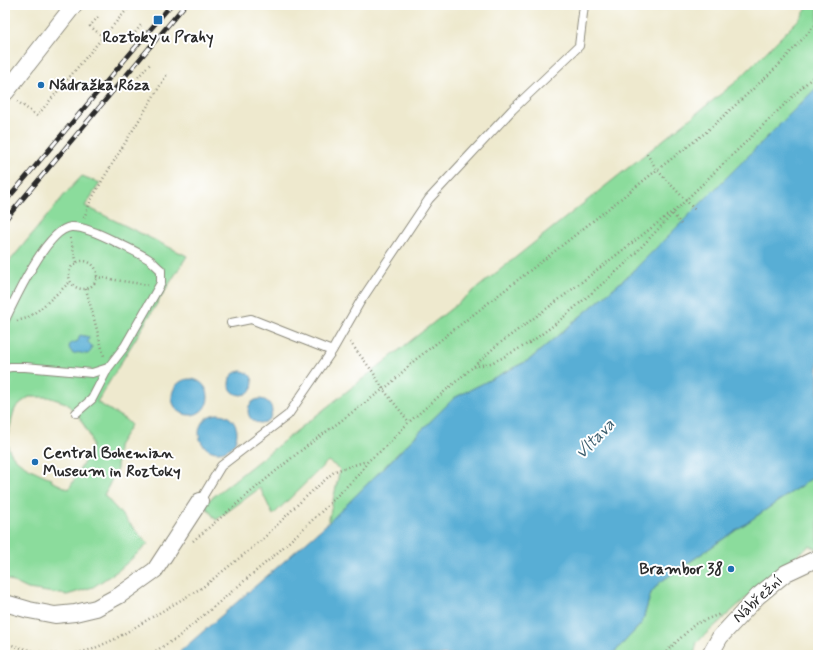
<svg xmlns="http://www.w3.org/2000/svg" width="823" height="660" viewBox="0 0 823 660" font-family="Mynerve,sans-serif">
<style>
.green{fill:#8bdc9c;stroke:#5b8464;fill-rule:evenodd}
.water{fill:#59aed5;stroke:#426c80}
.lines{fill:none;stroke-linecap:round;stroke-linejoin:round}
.service-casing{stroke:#8c8a7c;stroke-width:10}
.minor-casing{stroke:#8c8a7c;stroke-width:18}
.path{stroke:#8c8a7c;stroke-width:2.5;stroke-dasharray:1 3;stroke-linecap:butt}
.service{stroke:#fff;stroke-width:8}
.minor{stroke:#fff;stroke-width:16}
.rail-casing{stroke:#2b2b2b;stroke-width:4.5}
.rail{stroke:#fff;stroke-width:3;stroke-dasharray:9;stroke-linecap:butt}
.poi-dot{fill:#1f6fb2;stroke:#fff;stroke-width:1.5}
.labels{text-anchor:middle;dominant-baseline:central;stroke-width:4;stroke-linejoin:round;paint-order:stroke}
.poi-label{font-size:16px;font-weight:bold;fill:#2b2b2b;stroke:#fff;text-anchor:start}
.street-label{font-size:16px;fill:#2b2b2b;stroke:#fff}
.water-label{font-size:17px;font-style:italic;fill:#3d5f6f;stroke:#fff}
</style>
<rect width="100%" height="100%" fill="#fff"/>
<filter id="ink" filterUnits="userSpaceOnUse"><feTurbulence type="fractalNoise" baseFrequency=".025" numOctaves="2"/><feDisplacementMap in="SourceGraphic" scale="8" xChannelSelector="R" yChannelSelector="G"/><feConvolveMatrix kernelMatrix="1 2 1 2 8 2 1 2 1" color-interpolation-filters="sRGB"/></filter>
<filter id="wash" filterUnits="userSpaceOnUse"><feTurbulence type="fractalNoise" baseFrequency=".012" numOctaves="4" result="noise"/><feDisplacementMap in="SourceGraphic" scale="16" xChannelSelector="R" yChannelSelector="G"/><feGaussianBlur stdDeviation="0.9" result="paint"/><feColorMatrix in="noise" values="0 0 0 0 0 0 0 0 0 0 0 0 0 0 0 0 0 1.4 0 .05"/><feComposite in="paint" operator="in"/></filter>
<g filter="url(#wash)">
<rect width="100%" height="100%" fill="#eee9ce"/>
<path class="green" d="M809,5H818V86L629,275L529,360L454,398L328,523L340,469L328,461L273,515L260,488L216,520L204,504L398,351L736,82L802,16Z
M82,176L100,183L85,206L187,256L164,292L97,402L126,420L131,425L118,446L117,469L104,495L148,544L119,570L93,587L67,595L28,589L5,578V267L66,193ZM29,397H48L66,403L69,406L80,418L90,436L92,446L90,451L69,489L51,481L52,479C34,470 8,463 7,440C7,435 9,432 10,427C12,421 12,415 15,409C18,404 25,400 29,397Z
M818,474V549L809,546L756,589L697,642L694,655H612L642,623L651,593L659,583Z"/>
<path class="water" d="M818,86V474L659,583L651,593L642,623L612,655H176L328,523L454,398L529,360L629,275Z
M80,335L89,337L88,342L92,346L91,351L88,354C81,354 80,351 73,354L69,348L70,344L78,341Z
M229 383a12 12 0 1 1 24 0a12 12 0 1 1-24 0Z
M172 397a18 18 0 1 1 36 0a18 18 0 1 1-36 0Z
M248 411a12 12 0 1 1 24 0a12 12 0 1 1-24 0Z
M199 433a19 19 0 1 1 38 0a19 19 0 1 1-38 0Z"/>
</g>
<g filter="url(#ink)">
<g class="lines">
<g class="service-casing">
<path id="service" d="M5,320C15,299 47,229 71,227C82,226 104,236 114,241C125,247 140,253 150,260C154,263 157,267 161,270V283L125,346L108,368L92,373L25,367H11L5,368
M231,323L251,319L332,351
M76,413L92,399L108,368
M200,501L221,466L288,415L332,351L360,302L429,199L512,110L579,46L584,5"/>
</g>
<g class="minor-casing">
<path id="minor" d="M5,92H6L74,5
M5,603L29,610L55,615L75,613L96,608L120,595L155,570L200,501
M710,655L720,637L758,596L786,573L818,558"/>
</g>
<path class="path" d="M5,13L9,5
M103,37L131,5
M128,42L141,25
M138,77L151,63
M17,101L37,116L103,37L90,26L99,16
M647,154L657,170L695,210
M673,214L681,224
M84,218L90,202L103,179L166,76L163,74
M70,238L77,263
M69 275a14 14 0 1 1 28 0a14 14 0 1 1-28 0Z
M96,277L148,285
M86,289L104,356
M17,321L27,318L40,309L70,282
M350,342L373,372L383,389L409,422
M474,366L496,346L561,298L677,208
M5,423L11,425
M5,511L8,514
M193,541L265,480L299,452L389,385L415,360L555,251L657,170L705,133L777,67L818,22
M5,642C24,651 45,653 66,655
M69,655L93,649L115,639L203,587L262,540L298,504L335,471L367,461
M149,655L177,638L276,554L321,512L359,474L368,461L382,450L409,422L473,367L491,363L502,358L531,342L558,322L624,265L686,200L818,72
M664,655L667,651L695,624L720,614"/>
<use href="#service" class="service"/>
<use href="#minor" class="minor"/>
<g class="rail-casing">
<path id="rail" d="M5,202L171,5
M5,220L185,5"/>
</g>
<use href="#rail" class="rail"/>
</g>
</g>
<g class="poi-dot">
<rect x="153" y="15" width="10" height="10" rx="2"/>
<circle cx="41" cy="85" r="4"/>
<circle cx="35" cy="462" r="4"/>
<circle cx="731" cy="569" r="4"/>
</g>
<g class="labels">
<g class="poi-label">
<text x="158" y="37" text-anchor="middle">Roztoky u Prahy</text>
<text x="49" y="85">Nádražka Róza</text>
<text x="43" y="453">Central Bohemian<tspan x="43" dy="18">Museum in Roztoky</tspan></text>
<text x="723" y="569" text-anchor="end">Brambor 38</text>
</g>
<g class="street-label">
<text transform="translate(758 599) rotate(-43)">Nábřežní</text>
</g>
<g class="water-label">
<text transform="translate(595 439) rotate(-46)">Vltava</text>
</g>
</g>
<rect width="823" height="660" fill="none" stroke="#fff" stroke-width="20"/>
</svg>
